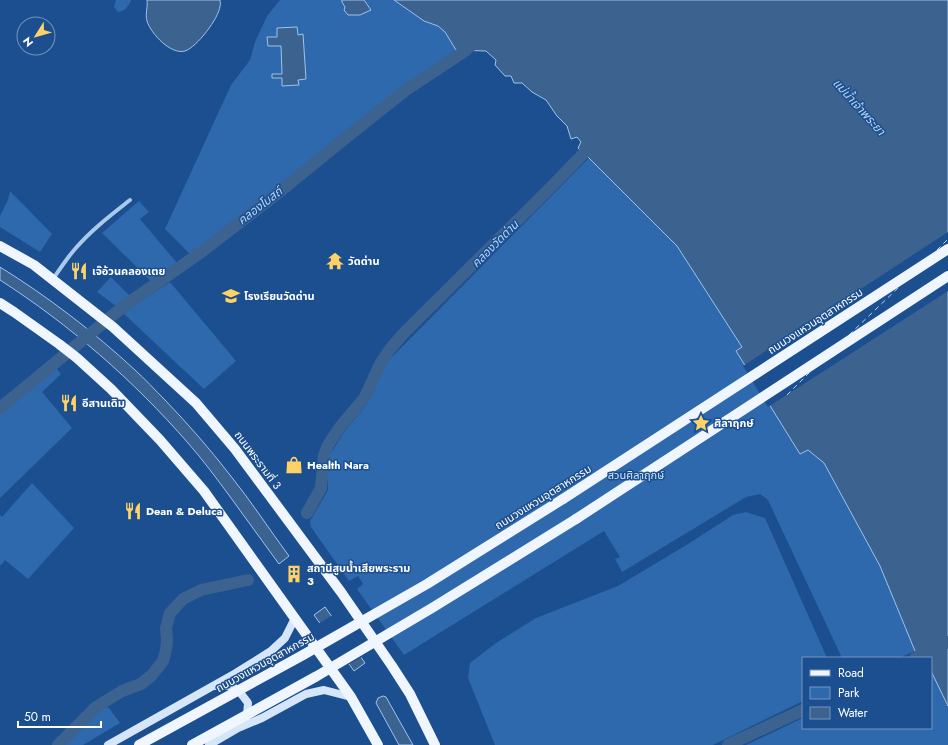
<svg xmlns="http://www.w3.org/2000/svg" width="948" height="745" viewBox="0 0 948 745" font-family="Jost,'Noto Sans Thai',sans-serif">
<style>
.green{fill:#2e69ad}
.water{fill:#3c6290;stroke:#9cc4f0}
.pier{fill:#1b4f8f}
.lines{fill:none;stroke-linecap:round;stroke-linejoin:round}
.canal{stroke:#3c6290;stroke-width:12}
.ferry{stroke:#b5d3f5;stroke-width:1;stroke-dasharray:5 4;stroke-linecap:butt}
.street{stroke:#a9c9ee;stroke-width:4}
.secondary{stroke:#d6e6fa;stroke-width:8}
.primary{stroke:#f0f6ff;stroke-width:10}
.primary-bridge{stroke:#f0f6ff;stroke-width:10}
.labels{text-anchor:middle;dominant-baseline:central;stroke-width:3;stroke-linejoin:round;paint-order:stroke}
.poi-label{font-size:11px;font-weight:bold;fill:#fff;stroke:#1b4f8f;text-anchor:start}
.street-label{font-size:11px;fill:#fff;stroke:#1b4f8f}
.park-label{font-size:11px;fill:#cfe3fa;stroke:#1b4f8f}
.water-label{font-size:12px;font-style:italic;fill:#b5d3f5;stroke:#1b4f8f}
</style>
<rect width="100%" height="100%" fill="#1b4f8f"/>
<path class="green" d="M116,0H131C128,7 125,11 118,12L114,7Z
M280,0H394L424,21L438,26L445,32L456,50L404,87L268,197L190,254L165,229L231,85L250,60L255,42L267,16Z
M589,158L677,246L742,347L736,351L800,454L808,450L824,463L880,566L915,651L899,658H842L768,500L760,494L746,497L622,572L615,559L620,557L604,531L404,655L357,589L363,584L358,576L349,581L311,527L310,521L328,490V458L344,432L367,404L382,367Z
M10,191L52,234L40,252L0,227V216L8,200Z
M139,201L149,212L140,219L177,263L151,281L102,233Z
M111,277L130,296L116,306L97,292Z
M170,282L236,361L204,389L123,313Z
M56,368L61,374L42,392L72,428L0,498V413Z
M32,483L74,528L28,579L5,560L0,566V515L2,517Z
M746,512L765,518L827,658H803V701L713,745H495L468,678L470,663L496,643L536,618L618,586L688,544L733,515Z
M931,671L948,706V745H746L803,718V728H931Z
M104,706L109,708L120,723L83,745H53L64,734Z"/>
<path class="water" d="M147,0H220C220,2 221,4 220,6C219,18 197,47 185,51C171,55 151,34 147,21C145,14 148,7 147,0Z
M342,0H364L371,10L360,15H348L344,10L345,7L342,2Z
M394,0H948V706L931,671V658H923L915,651L880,566L824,463L808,450L800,454L736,351L742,347L677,246L589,158L578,148L581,142L577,137L571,139L567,126L557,116L546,100L532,92L522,83H514L511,76H505L495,65L496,60L486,51L456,50L445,32L438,26L424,21Z
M297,27L298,35L303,34L306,79L298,80L299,85L282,86V78H272V74H282L281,46H268L267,37H277V28Z
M0,267C47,296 94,332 135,370C145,379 155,390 165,400C188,424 210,449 230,475C251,501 269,529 289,556L279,564C263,542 247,520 231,498C217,479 203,460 188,443C133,380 70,325 0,280Z
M325,607L365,663L354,671L314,615Z
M383,696L386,697L413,745H399L376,703L378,698Z"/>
<path class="pier" d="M948,232V291L768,407L743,366Z
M333,615L362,657L347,665L318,624Z"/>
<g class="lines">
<path class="canal" d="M0,408L124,306L200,253L273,197L348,136L406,90L465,51L477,40
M307,513L321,488L324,455L328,445L340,427L365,397L380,364L390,349L403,334L549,189L595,142
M915,658L948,642
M58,745L96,707L122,691L141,684L152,675L163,661L166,650L167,640L166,628L170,613L183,599L201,590L248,580
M728,745L803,710"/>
<path class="ferry" d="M937,250L948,239
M849,335L899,287
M787,395L812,370"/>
<path class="street" d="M53,279C60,269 67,258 75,249C91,230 111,215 130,200"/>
<path class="secondary" d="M215,686C235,684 237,688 248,703L247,715L244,719
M108,745L236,673L271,651L285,638L295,618
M209,745L238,728L262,718L306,694L324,690L351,697"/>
<path class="primary" d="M0,246L34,265L113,327L196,403L235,449L341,592L392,666L410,694L435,745
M0,303L14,312L59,344L77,358L111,389L160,440L204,491L351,697L378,745
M563,499L948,249
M576,519L948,276"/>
<path class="primary-bridge" d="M139,745L303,655L427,584L563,499
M192,745L317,676L432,608L576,519"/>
</g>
<defs>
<g id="temple-bare" transform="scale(1.38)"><path d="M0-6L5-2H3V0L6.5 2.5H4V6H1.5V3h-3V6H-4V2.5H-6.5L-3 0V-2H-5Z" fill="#ffd166" stroke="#1b4f8f" stroke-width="2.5" paint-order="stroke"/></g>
<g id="restaurant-bare" transform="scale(1.38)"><path d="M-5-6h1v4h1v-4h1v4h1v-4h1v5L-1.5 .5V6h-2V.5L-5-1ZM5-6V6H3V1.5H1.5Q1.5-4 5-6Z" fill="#ffd166" stroke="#1b4f8f" stroke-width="2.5" paint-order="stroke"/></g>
<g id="school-bare" transform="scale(1.38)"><path d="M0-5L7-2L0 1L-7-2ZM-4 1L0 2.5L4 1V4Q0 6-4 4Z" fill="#ffd166" stroke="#1b4f8f" stroke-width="2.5" paint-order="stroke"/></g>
<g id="sight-bare" transform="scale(1.38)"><path d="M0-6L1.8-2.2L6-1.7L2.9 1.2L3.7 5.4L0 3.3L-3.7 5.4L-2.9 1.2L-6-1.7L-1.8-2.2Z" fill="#ffd166" stroke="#1b4f8f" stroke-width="2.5" paint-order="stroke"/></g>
<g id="shop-bare" transform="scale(1.38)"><path d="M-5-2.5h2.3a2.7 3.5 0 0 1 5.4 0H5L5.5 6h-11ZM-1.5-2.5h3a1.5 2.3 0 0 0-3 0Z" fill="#ffd166" stroke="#1b4f8f" stroke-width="2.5" paint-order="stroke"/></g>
<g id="building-bare" transform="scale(1.38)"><path d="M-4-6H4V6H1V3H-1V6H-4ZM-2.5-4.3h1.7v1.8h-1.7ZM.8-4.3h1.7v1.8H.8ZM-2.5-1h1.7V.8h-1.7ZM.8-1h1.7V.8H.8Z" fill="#ffd166" stroke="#1b4f8f" stroke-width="2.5" paint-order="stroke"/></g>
</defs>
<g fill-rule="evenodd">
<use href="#temple-bare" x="335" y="261"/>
<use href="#restaurant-bare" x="79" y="271"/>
<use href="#school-bare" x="231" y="296"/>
<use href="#restaurant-bare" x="69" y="403"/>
<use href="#sight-bare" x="701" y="423"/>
<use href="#shop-bare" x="294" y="465"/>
<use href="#restaurant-bare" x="133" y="511"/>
<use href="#building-bare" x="294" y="574"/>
</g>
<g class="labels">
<g class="poi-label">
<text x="348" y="261">วัดด่าน</text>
<text x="92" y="271">เจ๊อ้วนคลองเตย</text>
<text x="244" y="296">โรงเรียนวัดด่าน</text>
<text x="82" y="403">อีสานเดิม</text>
<text x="714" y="423">ศิลาฤกษ์</text>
<text x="307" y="465">Health Nara</text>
<text x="146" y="511">Dean &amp; Deluca</text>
<text x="307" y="568">สถานีสูบน้ำเสียพระราม<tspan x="307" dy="13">3</tspan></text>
</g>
<g class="street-label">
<text transform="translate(815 321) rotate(-33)">ถนนวงแหวนอุตสาหกรรม</text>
<text transform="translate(258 460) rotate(53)">ถนนพระรามที่ 3</text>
<text transform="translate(543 497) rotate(-32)">ถนนวงแหวนอุตสาหกรรม</text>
<text transform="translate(265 662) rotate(-29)">ถนนวงแหวนอุตสาหกรรม</text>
</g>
<g class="park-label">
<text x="636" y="475">สวนศิลาฤกษ์</text>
</g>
<g class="water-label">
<text transform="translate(859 107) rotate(48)">แม่น้ำเจ้าพระยา</text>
<text transform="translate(260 206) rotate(-38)">คลองโบสถ์</text>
<text transform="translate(495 244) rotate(-45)">คลองวัดด่าน</text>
</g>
</g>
<rect x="802" y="657" width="130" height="72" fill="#1b4f8f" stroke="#7695bc"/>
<rect x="810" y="670" width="20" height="6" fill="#f0f6ff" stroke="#7695bc"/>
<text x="838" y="677" font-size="12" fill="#ffffff">Road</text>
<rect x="810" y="687" width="20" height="12" fill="#2e69ad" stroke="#7695bc"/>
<text x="838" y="697" font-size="12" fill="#ffffff">Park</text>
<rect x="810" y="707" width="20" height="12" fill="#3c6290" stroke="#7695bc"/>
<text x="838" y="717" font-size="12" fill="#ffffff">Water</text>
<g transform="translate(36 36) rotate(233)"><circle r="19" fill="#1b4f8f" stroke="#7695bc"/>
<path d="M0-3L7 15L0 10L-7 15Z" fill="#ffd166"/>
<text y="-6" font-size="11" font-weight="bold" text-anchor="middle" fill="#ffffff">N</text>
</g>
<path d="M18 721v6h83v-6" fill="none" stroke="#ffffff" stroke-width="2"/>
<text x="24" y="721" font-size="12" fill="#ffffff" stroke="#1b4f8f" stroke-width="3" paint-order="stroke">50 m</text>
</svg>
